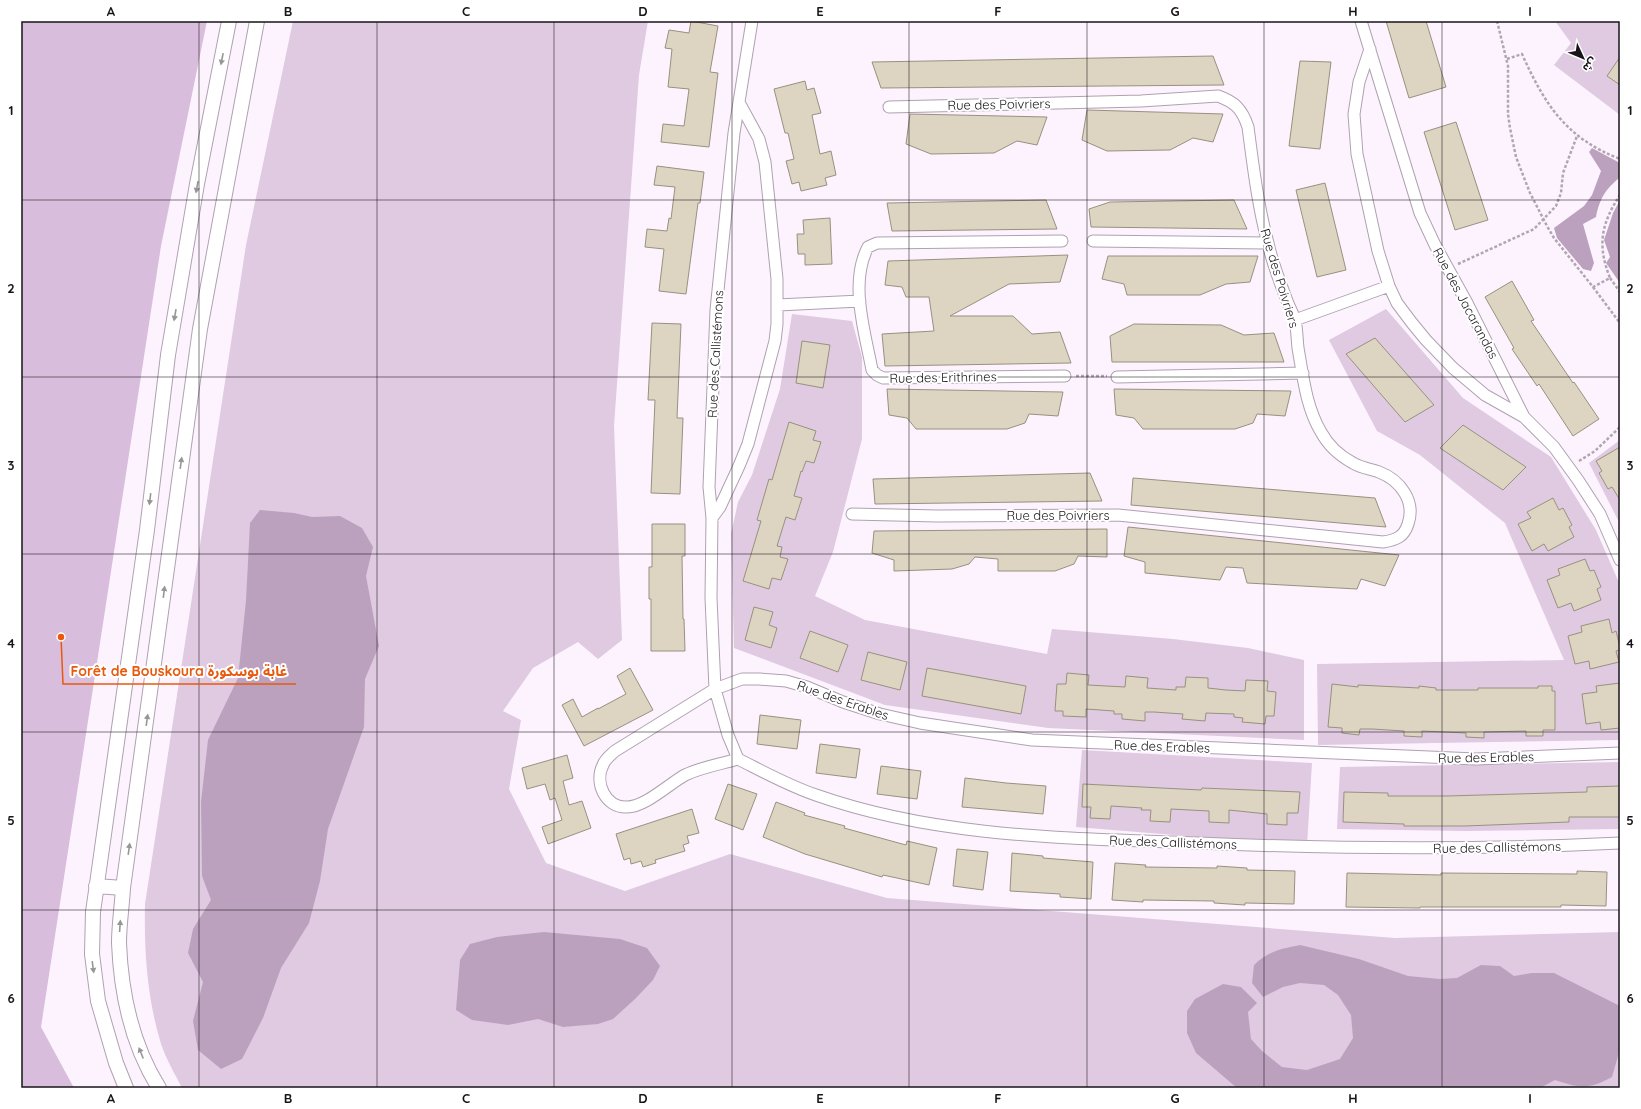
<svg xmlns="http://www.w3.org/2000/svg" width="1641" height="1109" viewBox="0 0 1641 1109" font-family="Quicksand,'Noto Sans Arabic',sans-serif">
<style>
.green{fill:#dfcae1}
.forest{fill:#d9bddc}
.water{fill:#bca1bf}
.building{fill:#ddd5c2;stroke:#98917f}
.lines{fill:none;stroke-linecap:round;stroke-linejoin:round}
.minor-casing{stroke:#afa1b1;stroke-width:13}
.tertiary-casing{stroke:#afa1b1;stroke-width:16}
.path{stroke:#afa7b0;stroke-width:2.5;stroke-dasharray:3 2;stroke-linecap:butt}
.minor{stroke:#fff;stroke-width:11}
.tertiary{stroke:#fff;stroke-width:14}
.oneway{fill:#989598}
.grid{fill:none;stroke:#19141a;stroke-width:1;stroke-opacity:0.55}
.labels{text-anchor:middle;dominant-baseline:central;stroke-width:4;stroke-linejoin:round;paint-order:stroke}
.street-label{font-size:13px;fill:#19141a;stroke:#fff}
.leader{fill:none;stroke:#e8590c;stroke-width:1.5}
.callout-dot{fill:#e8590c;stroke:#fff;stroke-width:1.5}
.callout-label{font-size:14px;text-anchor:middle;font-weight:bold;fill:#e8590c;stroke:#fff;stroke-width:4;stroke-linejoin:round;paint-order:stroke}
.neatline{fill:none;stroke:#19141a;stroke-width:1.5}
.grid-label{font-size:13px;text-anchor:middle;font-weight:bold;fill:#19141a}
</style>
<rect width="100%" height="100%" fill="#fdf3fe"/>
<path class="green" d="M293,21H648L639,75L614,426L622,640L598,659L578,642L533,668L503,711L521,720L509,789L546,863L625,891L730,854L887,898L1395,938L1620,932V1088H182C175,1074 166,1059 161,1044C147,998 144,951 145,904L246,245Z
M1555,21H1620V115L1554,65L1571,43Z
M1386,309L1463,398L1551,457L1596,530L1620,585V740L1318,745L1317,664L1564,660L1505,523L1420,455L1377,431L1329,340Z
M792,314L852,321L862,357V439L833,552L815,596L865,620L1047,654L1052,629L1173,639L1248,648L1304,660V740L1048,728L885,705L734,648L731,534L738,502L752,475L780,389Z
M1620,440V524L1589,463Z
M1082,750L1312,763L1307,846L1076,827Z
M1620,762V829L1464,831L1337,829L1340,767Z"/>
<path class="forest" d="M21,21H207L161,246L41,1027L74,1088H21Z"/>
<path class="water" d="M1592,148L1620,163V177C1605,190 1600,198 1596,217L1583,224L1594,263L1591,271L1583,269L1557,238L1554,228L1584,206L1592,195L1601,171L1589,152Z
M1620,200V283L1606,263L1610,257L1604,240L1613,213Z
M260,510L294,513L312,517L340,516L362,528L373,547L366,576L379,646L365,679L364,727L328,829L320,881L309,923L281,968L263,1018L242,1059L221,1069L198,1050L193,1021L203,982L188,953L193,929L211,900L202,876L201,802L208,740L238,678L246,600L250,523Z
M544,932L620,939L647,948L660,966L653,980L635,999L613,1019L598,1024L563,1027L538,1019L508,1025L472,1020L456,1010L460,960L470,944L497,937Z
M1300,945L1359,959L1408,976L1440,979L1457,978L1481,965L1500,966L1514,976L1532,973H1554L1620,1006V1049L1612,1077C1588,1090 1580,1088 1555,1080L1540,1088H1237L1196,1053L1187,1033V1011L1195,999L1223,984L1241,987L1257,1003L1248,1012L1251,1039L1262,1051L1282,1067L1307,1070L1340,1059L1353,1038L1351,1015L1338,995L1324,985L1300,983L1283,987L1263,997L1252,983L1254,965C1269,951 1280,949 1300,945Z"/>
<path class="building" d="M691,21L718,26L710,72L718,73L709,147L661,142L663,124L684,126L689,89L668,87L672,49L665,48L669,30L689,33Z
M1386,21H1426L1446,87L1409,98Z
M1213,56L1224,85L881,88L872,62Z
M1620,57V85L1607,76Z
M1300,61L1331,62L1320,149L1289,146Z
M805,81L807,90L814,88L821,113L812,115L820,154L831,151L836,175L825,178L827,185L801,191L799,182L792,184L786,161L794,159L788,133H785L774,89Z
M1087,110L1223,114L1213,142L1193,138L1170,150L1107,151L1082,140Z
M910,114L1047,117L1037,145L1017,141L994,153L931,154L906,144Z
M1456,122L1488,220L1455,230L1424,132Z
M657,166L704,172L700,203H698L686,294L659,291L664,249L645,247L647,229L667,231L669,218L671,219L675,187L654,185Z
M1325,183L1346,270L1317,277L1296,190Z
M1046,200L1057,229L892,231L887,203Z
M1234,200L1247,229L1091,227L1089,209L1110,202Z
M830,218L832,264L805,265V254H798L797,234H804L803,220Z
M1068,255L1060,282L1009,284L950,316H1013L1032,334L1060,332L1071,363L885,366L882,334L934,331L929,297H906L902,287L885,285L888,261Z
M1108,256H1258L1250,282L1226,284L1200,295H1127L1124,284L1102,279Z
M1512,281L1534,320L1531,321L1573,383L1574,382L1599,419L1573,436L1539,384L1537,386L1512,349L1514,348L1485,297Z
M652,323L681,324L677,418H683L680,494L651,493L655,400H648Z
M1134,324L1221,325L1244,335L1274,333L1284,362H1112L1110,336Z
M1375,338L1434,405L1405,422L1346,354Z
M802,341L830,345L823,388L796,383Z
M887,389L1063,392L1058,416L1029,414L1025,423L1007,429H916L907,418L889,415Z
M1114,389L1291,391L1285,416L1257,414L1253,423L1235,429H1143L1134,418L1116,415Z
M789,422L816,431L813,440L821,442L814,463L806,461L802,472L801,471L794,496L802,498L795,520L786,517L777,546L782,547L780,557L788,559L781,580L772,578L769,589L743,581L761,521L757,520L769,479L772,480Z
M1463,425L1526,467L1503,490L1440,448Z
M1620,447V500L1612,487L1608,489L1599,473L1602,471L1596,461Z
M1090,473L1102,501L875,504L873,479Z
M1133,478L1375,498L1386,527L1131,505Z
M1553,498L1559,510L1563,508L1572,525L1569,527L1574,537L1548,551L1544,544L1532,551L1518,524L1531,518L1527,512Z
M652,524H685V556H682L683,619H684L685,651H651V599H649V567H652Z
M1128,527L1399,555L1385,586L1361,579L1357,589L1247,583L1243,568L1226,567L1220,580L1145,573V562L1124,556Z
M1107,529V557L1078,556L1074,564L1055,571H998V559L975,557L969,564L952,569L894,571V560L872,553L874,531Z
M1585,559L1590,571L1594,570L1601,587L1597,589L1601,600L1574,611L1571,603L1558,608L1547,580L1560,575L1558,569Z
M754,607L773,612L769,625L777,628L771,648L745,640Z
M1609,619L1612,633L1616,631L1620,647V650L1616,651L1619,662L1590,669L1589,661L1575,664L1568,636L1582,632L1581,626Z
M810,631L848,645L838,672L800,658Z
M868,652L907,662L900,690L861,680Z
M630,668L653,710L584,746L562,705L573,699L582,717L598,708V709L626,694L617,676Z
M927,668L1026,686L1021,714L922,696Z
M1067,673L1089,675L1088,685L1125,687L1126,676L1148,678L1147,688L1176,690V687H1185L1186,677L1208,678V688L1226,690L1245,691L1246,680L1268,681L1267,691L1276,692L1274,716H1266L1265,724L1242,722L1243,718L1234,717V714L1206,713L1205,721L1182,719L1183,714L1154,712H1145V721L1122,719V714H1114V711L1086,709V717L1063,716V711H1055L1057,684H1066Z
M1620,683V728L1601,730L1600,722L1586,724L1582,694L1597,692L1596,686Z
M1332,684L1358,687V685L1419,688V686L1436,688V690H1478V688H1538V686H1552V691H1555V730H1543V736H1526V731L1484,732V738L1466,737V733L1422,731V737L1404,736V731L1372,729H1360L1359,735L1342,733V728L1328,727Z
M760,715L801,720L797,749L757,744Z
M820,744L860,749L856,778L816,773Z
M567,755L573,778L563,781L569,805L582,801L591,828L548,844L542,827L562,820L555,798L550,800L545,784L527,789L522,768Z
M881,766L921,771L917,799L877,794Z
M965,778L1006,783L1046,786L1043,814L962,807Z
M728,784L757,794L743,830L715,819Z
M1083,784L1201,790L1202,788L1300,792L1298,813H1287V825L1267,824V814L1229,810V823L1209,822V811L1171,809L1170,822L1150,821L1151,810H1141L1142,808L1111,806L1110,819L1090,818L1091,807H1082Z
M1620,786V817H1569V822L1465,826H1404V824L1343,822L1344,792L1388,793V796H1447L1587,792V787Z
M776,802L805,813L804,815L845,826L844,828L906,845L907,841L937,848L929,885L883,875L882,877L805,854L763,837Z
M692,809L699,833L687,836L689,843L683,845L685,851L655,860L656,863L643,867L641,861L631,864L630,858L624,860L616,834Z
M957,849L988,852L983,890L953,886Z
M1012,853L1043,856V858L1093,862L1091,899L1060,897V894L1010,891Z
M1115,863L1146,865L1145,867L1217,868V866L1247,868V870L1295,871L1294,904L1245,903V905L1214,903V901L1143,900V902L1112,900Z
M1577,871L1607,872L1606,906L1561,905V907H1420V908L1346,907L1347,873L1441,875V873L1577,874Z"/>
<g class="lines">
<g class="minor-casing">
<path id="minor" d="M752,21L734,133L716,310L709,487L712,518L711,598L715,689L728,735L738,759C764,772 789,786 816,795C938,838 1070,838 1198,843C1339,849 1479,850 1620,843
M1361,21L1420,213L1435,245L1467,303L1524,417L1554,447L1578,480L1600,514L1620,560
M1370,49L1359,82L1354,114L1357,154L1378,251L1389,286L1397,303L1412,323L1426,340L1453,368L1485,395L1524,417
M1062,241L877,243L868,247C849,283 865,332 872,370L877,375L883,378L1065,376
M1093,241L1267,243
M778,305L860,301
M1295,320L1389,286
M1117,377L1303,373
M852,514L937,516L1118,515L1383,542C1396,540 1404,537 1408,524C1416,501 1400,480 1379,472C1371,469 1361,468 1353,463C1340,456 1328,445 1321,432C1306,407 1303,376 1298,348C1297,339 1297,329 1295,320C1293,313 1288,305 1286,298C1279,280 1272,262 1268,243C1258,207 1253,165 1248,127C1242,109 1235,102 1218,96L1141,101L889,107
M712,518L720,507L739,466L748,444L775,341L777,324V279L765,162L759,139L740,104
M738,759C721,764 702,767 685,775C669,784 645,807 627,807C605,808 594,782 603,765C605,759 611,755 615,751L715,689L742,679H759L786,681L807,687L843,702L880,714L920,723L1032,740L1476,759L1620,753"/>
</g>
<g class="tertiary-casing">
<path id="tertiary" d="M96,886L123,888
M126,1088L116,1063L98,1001L92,954L93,912L147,530L168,355L197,184L229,21
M159,1088C132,1045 121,993 119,943C119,925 122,906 123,888L200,329L257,21"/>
</g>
<path class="path" d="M1497,21L1508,66V114L1510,128L1516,157L1530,193L1547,226L1554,238L1593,287L1610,278C1597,245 1601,224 1620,195
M1507,59L1522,54C1545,105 1566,138 1620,159
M1458,264L1534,229L1556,206L1561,193L1563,173L1577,136
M1610,278L1620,292
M1593,287L1620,323
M1076,376H1107
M1579,461L1595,451L1620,427"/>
<use href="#minor" class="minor"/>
<use href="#tertiary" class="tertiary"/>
</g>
<defs><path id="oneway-solid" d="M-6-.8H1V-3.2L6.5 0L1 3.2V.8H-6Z"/></defs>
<g class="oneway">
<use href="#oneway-solid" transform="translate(222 59) rotate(101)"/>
<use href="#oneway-solid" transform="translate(197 187) rotate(100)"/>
<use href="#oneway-solid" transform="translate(175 315) rotate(100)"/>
<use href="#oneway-solid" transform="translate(181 463) rotate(-82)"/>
<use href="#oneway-solid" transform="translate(150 499) rotate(97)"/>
<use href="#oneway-solid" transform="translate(164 592) rotate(-83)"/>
<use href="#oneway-solid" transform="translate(147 720) rotate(-82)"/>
<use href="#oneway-solid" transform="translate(129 849) rotate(-82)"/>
<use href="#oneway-solid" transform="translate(120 926) rotate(-86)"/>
<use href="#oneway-solid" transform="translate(93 967) rotate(82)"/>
<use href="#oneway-solid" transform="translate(141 1053) rotate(-112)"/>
</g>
<path class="grid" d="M199,21V1088M377,21V1088M554,21V1088M732,21V1088M909,21V1088M1087,21V1088M1264,21V1088M1442,21V1088M21,200H1620M21,377H1620M21,554H1620M21,732H1620M21,910H1620"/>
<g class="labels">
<g class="street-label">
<text transform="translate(999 104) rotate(-1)">Rue des Poivriers</text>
<text transform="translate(1280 278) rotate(73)">Rue des Poivriers</text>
<text transform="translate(1466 303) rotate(62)">Rue des Jacarandas</text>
<text transform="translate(715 354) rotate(-87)">Rue des Callistémons</text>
<text transform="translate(943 377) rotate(-1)">Rue des Erithrines</text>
<text x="1058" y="515">Rue des Poivriers</text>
<text transform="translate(843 700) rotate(19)">Rue des Erables</text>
<text transform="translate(1162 746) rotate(2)">Rue des Erables</text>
<text transform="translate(1486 757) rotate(-1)">Rue des Erables</text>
<text transform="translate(1173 842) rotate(2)">Rue des Callistémons</text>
<text transform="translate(1497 847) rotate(-1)">Rue des Callistémons</text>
</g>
</g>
<path class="leader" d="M61 637L63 684H296"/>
<circle class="callout-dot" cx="61" cy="637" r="4"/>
<g class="callout-label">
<text x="179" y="676">Forêt de Bouskoura غابة بوسكورة</text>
</g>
<rect width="1641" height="1109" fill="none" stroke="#ffffff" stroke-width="44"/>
<g transform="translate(1583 58) rotate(134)" stroke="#ffffff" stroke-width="3" paint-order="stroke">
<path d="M0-3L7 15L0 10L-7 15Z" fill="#19141a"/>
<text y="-6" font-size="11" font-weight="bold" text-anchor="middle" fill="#19141a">ش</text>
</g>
<rect x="22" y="22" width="1597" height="1065" class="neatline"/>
<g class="grid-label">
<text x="111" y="16">A</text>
<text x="288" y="16">B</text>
<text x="466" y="16">C</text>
<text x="643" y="16">D</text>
<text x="820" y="16">E</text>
<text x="998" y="16">F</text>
<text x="1175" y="16">G</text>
<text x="1353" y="16">H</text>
<text x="1530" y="16">I</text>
<text x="11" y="115">1</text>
<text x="1630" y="115">1</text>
<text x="11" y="293">2</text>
<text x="1630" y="293">2</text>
<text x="11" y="470">3</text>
<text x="1630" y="470">3</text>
<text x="11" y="648">4</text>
<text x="1630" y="648">4</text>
<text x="11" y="825">5</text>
<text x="1630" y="825">5</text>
<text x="11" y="1003">6</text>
<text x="1630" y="1003">6</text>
<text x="111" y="1103">A</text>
<text x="288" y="1103">B</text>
<text x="466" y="1103">C</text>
<text x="643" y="1103">D</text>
<text x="820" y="1103">E</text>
<text x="998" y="1103">F</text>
<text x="1175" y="1103">G</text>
<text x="1353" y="1103">H</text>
<text x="1530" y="1103">I</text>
</g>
</svg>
